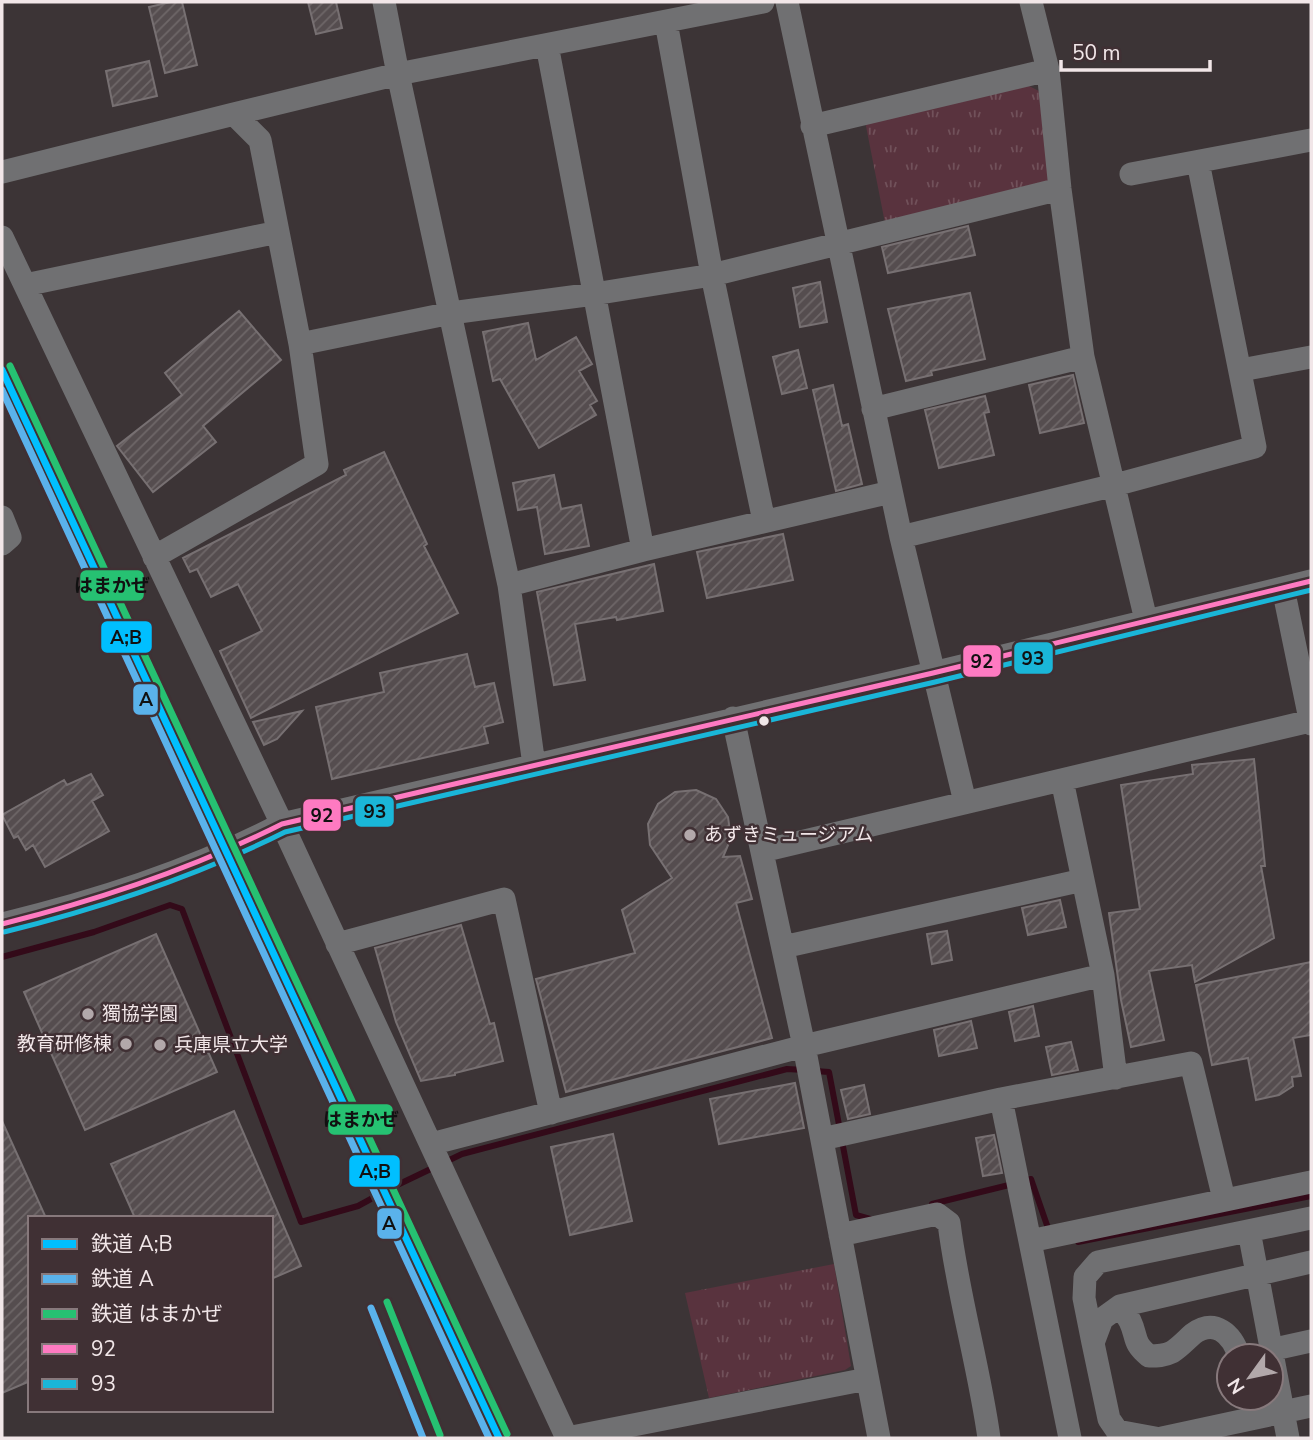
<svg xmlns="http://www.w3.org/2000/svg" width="1313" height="1440" viewBox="0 0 1313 1440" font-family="'Nunito Sans','Noto Sans JP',sans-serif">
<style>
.grass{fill:url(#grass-tufts)}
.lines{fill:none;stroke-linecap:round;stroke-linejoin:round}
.stream{stroke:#330a19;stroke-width:6}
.building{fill:url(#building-hatch);stroke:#777072;stroke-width:2}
.minor{stroke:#707072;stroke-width:23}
.bus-1-casing{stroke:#403034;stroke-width:10}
.bus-2-casing{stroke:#403034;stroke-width:10}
.bus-1{stroke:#fe7ac1;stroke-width:5}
.bus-2{stroke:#1ab6d8;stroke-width:5}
.rail-1-casing{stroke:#403034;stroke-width:12}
.rail-2-casing{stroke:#403034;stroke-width:12}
.rail-3-casing{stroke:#403034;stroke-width:12}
.rail-1{stroke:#00bfff;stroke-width:7}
.rail-2{stroke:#5ab2eb;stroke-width:7}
.rail-3{stroke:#26c172;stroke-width:7}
.bus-dot{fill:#f1e6e8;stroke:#403034;stroke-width:2.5}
.poi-dot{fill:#b2a8aa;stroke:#403034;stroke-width:2.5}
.labels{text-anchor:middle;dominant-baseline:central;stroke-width:5;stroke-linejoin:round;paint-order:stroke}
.poi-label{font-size:19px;fill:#f1e6e8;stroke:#403034;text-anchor:start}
.line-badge{stroke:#403034;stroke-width:2.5}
.pale-badge-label{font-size:19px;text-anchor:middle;font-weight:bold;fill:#111}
</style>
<defs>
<pattern id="grass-tufts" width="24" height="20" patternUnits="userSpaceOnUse" patternTransform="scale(1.75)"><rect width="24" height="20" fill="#59333e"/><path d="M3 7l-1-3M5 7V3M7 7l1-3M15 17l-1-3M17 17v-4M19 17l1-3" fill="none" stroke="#71515a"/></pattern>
<pattern id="building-hatch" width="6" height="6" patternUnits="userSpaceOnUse" patternTransform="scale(1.75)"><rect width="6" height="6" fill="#554d4f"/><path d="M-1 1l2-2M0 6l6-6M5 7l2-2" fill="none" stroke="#6e6768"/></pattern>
</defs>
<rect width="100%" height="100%" fill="#3c3436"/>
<path class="grass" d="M1029,86L1043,93L1051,176L1045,187L885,223L865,121Z
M834,1264L851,1366L845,1370L709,1398L685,1293Z"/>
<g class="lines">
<path class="stream" d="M2,957L94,932L170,905L182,909L301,1222L358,1206L391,1188L462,1154L787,1069L804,1070
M815,1071L829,1072L840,1130
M842,1141L856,1215L870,1219
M1023,1181L1031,1179L1049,1231
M932,1204L1013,1184
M1078,1242L1311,1196"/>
</g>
<path class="building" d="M171,2H182L197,65L165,73L149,7Z
M308,2H336L342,28L316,34Z
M149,61L157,96L113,106L106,71Z
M968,226L975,255L888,273L882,247Z
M820,282L827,322L800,327L793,288Z
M970,293L985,359L931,371L932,375L906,381L888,309Z
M239,311L281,360L203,426L216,442L153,492L117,446L182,395L165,373Z
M528,323L536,360L576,337L592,364L579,371L597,401L590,405L596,415L539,448L500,379L493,381L483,332Z
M798,350L807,388L782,394L773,357Z
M1073,375L1084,423L1040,433L1029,385Z
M833,385L842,426L848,424L862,484L836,491L813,390Z
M985,396L989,412L984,413L994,455L939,468L925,410Z
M384,452L427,544L424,546L458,613L251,718L220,651L262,631L238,584L211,597L197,569L190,572L183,558L346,475L344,470Z
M554,475L561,509L581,505L589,546L545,554L537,507L518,510L513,483Z
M783,534L793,580L707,598L697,552Z
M654,564L663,611L617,620L616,617L575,624L585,680L554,685L537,592Z
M467,654L475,687L494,683L503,722L484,727L488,743L332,779L316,707L384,692L380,673Z
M302,711L277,739L264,745L253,722Z
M1254,759L1265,866H1261L1274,938L1195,982L1192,965L1149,971L1164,1040L1131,1047L1121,1000L1109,913L1140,909L1121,785L1193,774L1192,765Z
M91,774L103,795L92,801L109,831L45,867L33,845L26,850L18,836L14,838L2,815L64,780L67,785Z
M696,790L716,799L728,817L731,838L723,857L740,856L752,899L736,903L772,1038L566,1092L536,979L635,953L622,910L672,878L650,845L648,824L658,804L675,792Z
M1060,900L1066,927L1028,935L1022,908Z
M461,925L490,1024L494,1023L503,1061L455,1073V1075L421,1081L396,1022L375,948Z
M947,931L952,960L932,964L927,934Z
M156,934L217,1072L85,1130L24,992Z
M1311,962V1035L1293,1038L1301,1076L1292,1077L1293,1086L1279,1095L1256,1100L1248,1058L1212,1065L1196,985Z
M1033,1006L1039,1036L1015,1041L1009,1012Z
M971,1021L977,1048L939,1056L934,1030Z
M1071,1042L1078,1070L1052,1075L1046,1047Z
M795,1083L804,1128L719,1144L710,1099Z
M864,1085L870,1114L848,1119L841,1090Z
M234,1111L301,1266L271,1279V1218H135L111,1164Z
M2,1121L46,1218H30V1381L2,1393Z
M613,1134L632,1221L570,1235L551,1147Z
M994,1135L1002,1173L983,1176L976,1138Z"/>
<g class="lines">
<path class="minor" d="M384,2L398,74L509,585L534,765
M787,2L901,537L965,802
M1031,2L1048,70L1060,189L1083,357L1146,620
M666,22L712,275L764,521
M547,45L643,550
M234,114L398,74L763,2
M812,126L1048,70
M2,172L234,114L260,140L300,344
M1131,174L1311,140
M2,237L282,824L567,1438
M25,285L278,232
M1241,370L1311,357
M873,409L1083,357
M2,517L10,537L2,544
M901,537L1115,485L1255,447L1198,162
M154,557L317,464L300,344L451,313L594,294L712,275L1060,189
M509,585L643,550L891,492
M1283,588L1311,724
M733,718L804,1046L879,1438
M1062,780L1103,975L1116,1078
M762,851L1310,721
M2,924C98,901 195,870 282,824L933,673L1311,581
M337,944L504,899L551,1113
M783,947L1083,880
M1001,1099L1070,1438
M822,1139L1001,1099L1191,1063L1224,1199
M431,1144L804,1046L1103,975
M1249,1231L1288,1438
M840,1235L937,1214L949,1223C958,1296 979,1366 989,1438
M1030,1241L1311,1182
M1120,1306C1123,1311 1127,1316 1130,1321C1138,1338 1132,1342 1149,1356C1157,1356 1164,1356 1172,1352C1180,1347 1186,1340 1193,1334C1215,1318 1232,1334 1239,1356
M1093,1343L1084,1298L1085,1277L1098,1262L1311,1218
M1270,1350L1311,1341
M1117,1431L1155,1438
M567,1438L867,1379
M1122,1438L1109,1419L1093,1343L1102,1319L1120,1306L1311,1262
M1162,1438L1311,1406"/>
<g class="bus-1-casing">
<path id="bus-1" d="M2,924C99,900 192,869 282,824L933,673L1311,581"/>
</g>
<g class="bus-2-casing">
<path id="bus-2" d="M4,932C101,908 195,877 285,832L935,682L1311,590"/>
</g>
<use href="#bus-1" class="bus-1"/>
<use href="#bus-2" class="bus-2"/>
<g class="rail-1-casing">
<path id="rail-1" d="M2,370L499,1438"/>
</g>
<g class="rail-2-casing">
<path id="rail-2" d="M2,390L489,1438
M371,1308L423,1438"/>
</g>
<g class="rail-3-casing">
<path id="rail-3" d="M10,366L507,1434
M387,1302L440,1435"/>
</g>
<use href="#rail-1" class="rail-1"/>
<use href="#rail-2" class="rail-2"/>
<use href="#rail-3" class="rail-3"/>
</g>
<circle class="bus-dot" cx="764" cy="721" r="6"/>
<g class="poi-dot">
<circle cx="690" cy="835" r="7"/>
<circle cx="88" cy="1014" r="7"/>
<circle cx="126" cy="1044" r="7"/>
<circle cx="160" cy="1045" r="7"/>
</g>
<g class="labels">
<g class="poi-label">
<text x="704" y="835">あずきミュージアム</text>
<text x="102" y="1014">獨協学園</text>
<text x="112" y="1044" text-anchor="end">教育研修棟</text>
<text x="174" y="1045">兵庫県立大学</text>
</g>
</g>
<g class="line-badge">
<rect x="79" y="569" width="66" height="33" rx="7" fill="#26c172"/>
<rect x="100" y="620" width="53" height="34" rx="7" fill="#00bfff"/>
<rect x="1013" y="641" width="41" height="34" rx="7" fill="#1ab6d8"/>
<rect x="962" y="644" width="40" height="34" rx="7" fill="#fe7ac1"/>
<rect x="132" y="683" width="27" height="33" rx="7" fill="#5ab2eb"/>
<rect x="354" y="795" width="41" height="33" rx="7" fill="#1ab6d8"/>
<rect x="302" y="798" width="40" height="34" rx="7" fill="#fe7ac1"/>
<rect x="327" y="1103" width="67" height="33" rx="7" fill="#26c172"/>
<rect x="348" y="1154" width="53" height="34" rx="7" fill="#00bfff"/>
<rect x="376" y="1207" width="27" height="33" rx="7" fill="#5ab2eb"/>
</g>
<g class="pale-badge-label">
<text x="112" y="592">はまかぜ</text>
<text x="126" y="644">A;B</text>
<text x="1033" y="665">93</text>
<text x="982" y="668">92</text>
<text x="146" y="706">A</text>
<text x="375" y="818">93</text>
<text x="322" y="822">92</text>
<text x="361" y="1126">はまかぜ</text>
<text x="375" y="1178">A;B</text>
<text x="389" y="1230">A</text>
</g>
<rect width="1313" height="1440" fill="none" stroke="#f1e6e8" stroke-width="7"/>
<rect x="28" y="1216" width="245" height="196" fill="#403034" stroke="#87797c" stroke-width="2"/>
<rect x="42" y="1239" width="35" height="10" fill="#00bfff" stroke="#87797c" stroke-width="2"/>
<text x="91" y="1251" font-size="21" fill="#f1e6e8">鉄道 A;B</text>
<rect x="42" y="1274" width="35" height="10" fill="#5ab2eb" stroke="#87797c" stroke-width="2"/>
<text x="91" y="1286" font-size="21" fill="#f1e6e8">鉄道 A</text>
<rect x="42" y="1309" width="35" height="10" fill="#26c172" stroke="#87797c" stroke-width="2"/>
<text x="91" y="1321" font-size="21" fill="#f1e6e8">鉄道 はまかぜ</text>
<rect x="42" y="1344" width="35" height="10" fill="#fe7ac1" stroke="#87797c" stroke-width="2"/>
<text x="91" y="1356" font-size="21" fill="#f1e6e8">92</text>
<rect x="42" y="1379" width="35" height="10" fill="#1ab6d8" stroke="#87797c" stroke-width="2"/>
<text x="91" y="1391" font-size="21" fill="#f1e6e8">93</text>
<g transform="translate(1250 1377) rotate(237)"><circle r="33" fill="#403034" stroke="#87797c" stroke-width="2"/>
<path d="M0-5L12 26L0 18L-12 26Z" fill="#b2a8aa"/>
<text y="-10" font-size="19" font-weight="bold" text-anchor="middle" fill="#f1e6e8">N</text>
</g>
<path d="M1061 60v10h149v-10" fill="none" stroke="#f1e6e8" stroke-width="3.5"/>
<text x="1072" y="60" font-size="21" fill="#f1e6e8" stroke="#403034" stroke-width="5" paint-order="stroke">50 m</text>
</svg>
